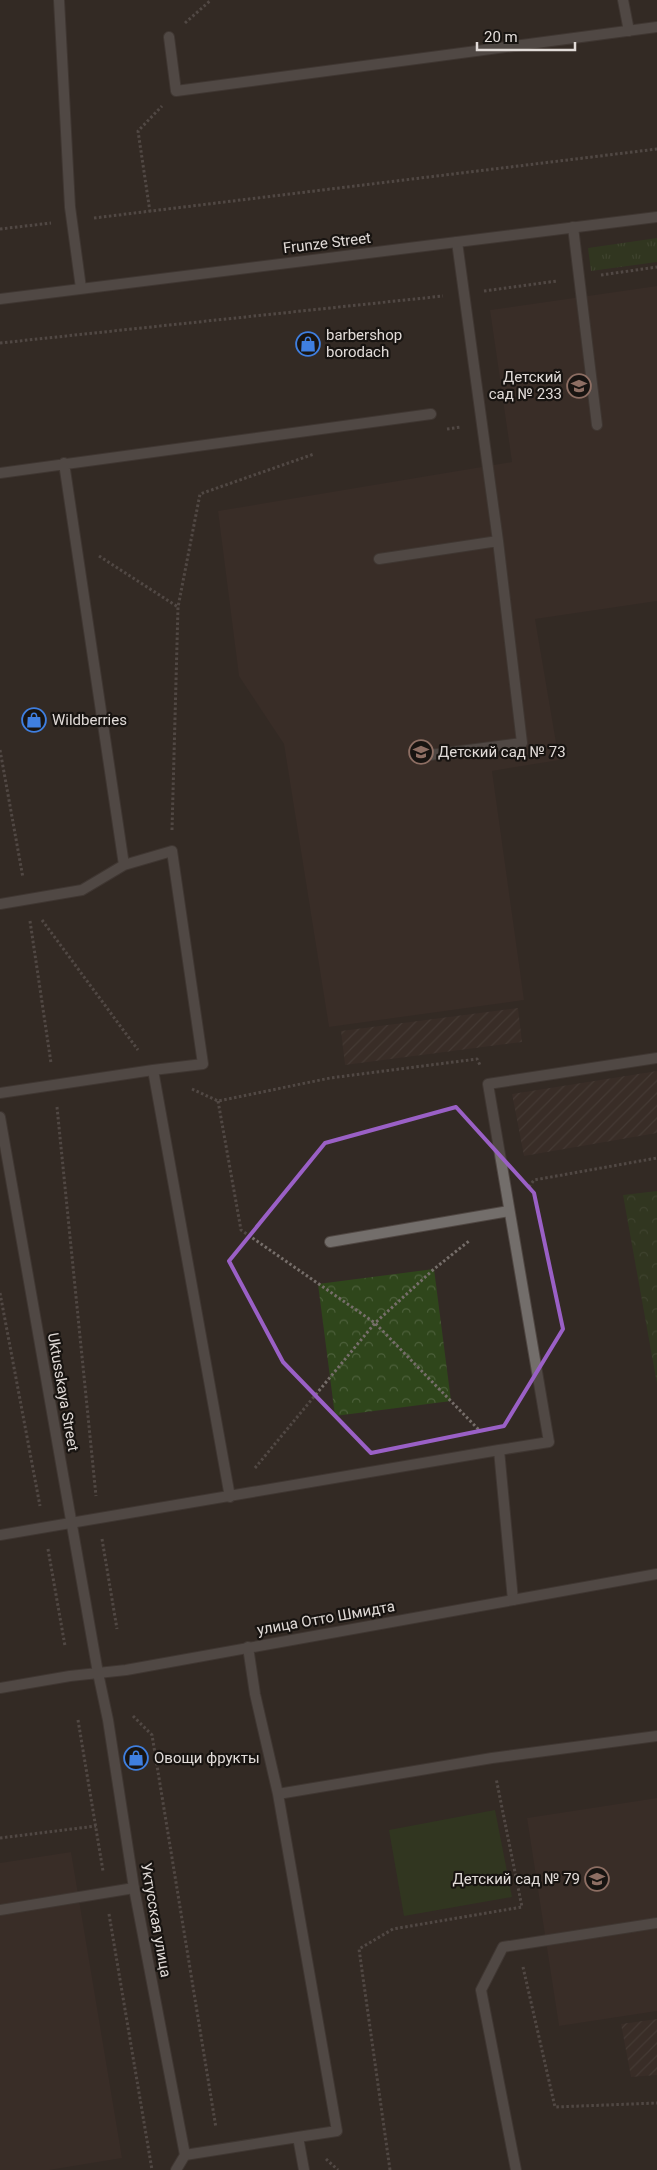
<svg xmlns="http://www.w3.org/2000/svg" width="657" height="2170" viewBox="0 0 657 2170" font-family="Roboto,sans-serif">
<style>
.built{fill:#40312a}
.industrial{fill:url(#industrial-furrows)}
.grass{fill:url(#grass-tufts)}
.park{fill:url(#park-crowns)}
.pitch{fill:#2f461b}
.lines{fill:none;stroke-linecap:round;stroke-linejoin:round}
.service-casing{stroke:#4f4642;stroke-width:12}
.minor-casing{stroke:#4f4642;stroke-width:12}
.path{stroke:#766e6a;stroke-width:3;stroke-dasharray:2.5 2.5;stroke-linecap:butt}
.service{stroke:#736e6b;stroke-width:10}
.minor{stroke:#736e6b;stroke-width:10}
.marked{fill:none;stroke:#9a60c6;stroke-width:4;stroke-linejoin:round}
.labels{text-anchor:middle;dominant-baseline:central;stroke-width:4.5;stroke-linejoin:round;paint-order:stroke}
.street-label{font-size:15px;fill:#e1dbd8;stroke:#181411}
.poi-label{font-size:15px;fill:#e1dbd8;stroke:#181411;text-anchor:start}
</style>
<defs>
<pattern id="industrial-furrows" width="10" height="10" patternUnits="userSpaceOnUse" patternTransform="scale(1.25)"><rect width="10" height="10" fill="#40312a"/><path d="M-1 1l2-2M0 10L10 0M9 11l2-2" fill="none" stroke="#5b4e48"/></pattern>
<pattern id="grass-tufts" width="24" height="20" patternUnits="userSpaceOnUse" patternTransform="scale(1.25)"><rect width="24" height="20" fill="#2f461b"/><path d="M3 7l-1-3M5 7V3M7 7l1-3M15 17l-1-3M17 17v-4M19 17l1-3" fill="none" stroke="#4d603b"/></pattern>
<pattern id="park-crowns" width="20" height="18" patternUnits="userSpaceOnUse" patternTransform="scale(1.25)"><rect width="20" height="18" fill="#2f461b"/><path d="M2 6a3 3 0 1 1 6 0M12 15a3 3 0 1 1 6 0" fill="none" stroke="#4d603b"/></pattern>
</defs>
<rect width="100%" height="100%" fill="#332a25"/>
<path class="built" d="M657,286V601L535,619L559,760L492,771L524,1000L329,1027L284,744L239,676L218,511L512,462L490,310Z
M657,1798V2011L559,2026L527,1818Z
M71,1852L122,2158L49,2170H0V1863Z"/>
<path class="industrial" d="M518,1008L522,1042L345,1065L341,1031Z
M657,1071V1133L524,1156L512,1094Z
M657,2019V2075L631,2077L621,2024Z"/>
<path class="grass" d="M657,238V262L591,271L588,248Z"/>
<path class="park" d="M657,1191V1384L623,1195Z
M434,1269L451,1401L335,1416L318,1284Z"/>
<path class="pitch" d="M495,1810L512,1897L404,1916L389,1830Z"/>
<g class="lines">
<g class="service-casing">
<path id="service" d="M59,0L70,207L81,288
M623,0L629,31
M169,37L176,91L657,27
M573,227L597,425
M64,463L124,865
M0,473L431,414
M379,559L498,541
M422,756L522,743L498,541L457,242
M0,904L82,890L124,865L172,851L203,1064L153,1070L230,1497
M0,1093L153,1070
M330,1242L509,1211
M0,1535L499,1450
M513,1600L499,1450L549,1442L488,1084L657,1058
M248,1647L255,1694L278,1794L337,2131L298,2137
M278,1794L492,1758L657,1736
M0,1910L134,1888
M185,2155L298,2137L304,2170
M516,2170L481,1990L503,1947L657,1923"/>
</g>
<g class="minor-casing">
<path id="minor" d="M0,299L657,217
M0,1117L98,1673L108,1720L134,1888L185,2155L176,2170
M0,1688L70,1676L126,1670L657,1574"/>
</g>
<path class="path" d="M185,23L211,0
M150,212L138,131L162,106
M94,218L657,149
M0,229L51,223
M601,275L657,267
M484,291L557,281
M0,343L443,296
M447,429L461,427
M99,556L178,607
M0,750L23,878
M172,830L178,607L200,494L314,454
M42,920L138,1050
M30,921L51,1063
M192,1089L218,1101L330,1078L477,1059L480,1065
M218,1101L241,1230L375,1323L480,1431
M57,1107L96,1496
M529,1187L534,1180L657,1158
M0,1293L40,1506
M255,1468L375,1323L434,1269L469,1241
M102,1539L117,1629
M48,1549L65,1646
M133,1716L152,1735L216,2128
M78,1720L103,1871
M0,1838L96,1826
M109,1914L152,2170
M523,1967L555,2107L657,2103
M326,2159L338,2170
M390,2170L359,1949L393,1929L522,1907L496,1778"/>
<use href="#service" class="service"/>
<use href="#minor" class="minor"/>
</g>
<path d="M0 0H657V2170H0ZM456,1107L534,1193L563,1329L504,1426L371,1453L283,1362L229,1261L325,1143Z" fill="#332a25" fill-opacity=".55" fill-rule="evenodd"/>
<path class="marked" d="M456,1107L534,1193L563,1329L504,1426L371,1453L283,1362L229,1261L325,1143Z"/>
<defs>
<g id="shop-ring" transform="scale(1.25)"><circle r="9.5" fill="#181411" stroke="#3f7fe0" stroke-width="1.5"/><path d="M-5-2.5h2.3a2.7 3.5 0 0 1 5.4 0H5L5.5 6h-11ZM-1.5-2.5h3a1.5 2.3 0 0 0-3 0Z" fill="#3f7fe0"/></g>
<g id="school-ring" transform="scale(1.25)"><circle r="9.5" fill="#181411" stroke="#8d6e63" stroke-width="1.5"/><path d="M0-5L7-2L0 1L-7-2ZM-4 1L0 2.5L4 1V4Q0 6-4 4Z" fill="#8d6e63"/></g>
</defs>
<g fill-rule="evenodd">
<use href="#shop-ring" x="308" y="344"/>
<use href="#school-ring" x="579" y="386"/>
<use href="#shop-ring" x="34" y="720"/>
<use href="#school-ring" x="421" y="752"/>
<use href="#shop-ring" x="136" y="1758"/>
<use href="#school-ring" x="597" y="1879"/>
</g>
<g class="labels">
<g class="street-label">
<text transform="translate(327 243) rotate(-7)">Frunze Street</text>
<text transform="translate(63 1392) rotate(80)">Uktusskaya Street</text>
<text transform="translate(326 1618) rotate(-10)">улица Отто Шмидта</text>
<text transform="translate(156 1920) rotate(80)">Уктусская улица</text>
</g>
<g class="poi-label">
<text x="326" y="335">barbershop<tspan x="326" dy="17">borodach</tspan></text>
<text x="562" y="377" text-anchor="end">Детский<tspan x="562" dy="17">сад № 233</tspan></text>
<text x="52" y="720">Wildberries</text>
<text x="438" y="752">Детский сад № 73</text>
<text x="154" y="1758">Овощи фрукты</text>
<text x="580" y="1879" text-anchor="end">Детский сад № 79</text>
</g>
</g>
<path d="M477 42v8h98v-8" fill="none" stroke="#e1dbd8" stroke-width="2.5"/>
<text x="484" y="42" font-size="15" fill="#e1dbd8" stroke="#181411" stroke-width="4" paint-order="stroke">20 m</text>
</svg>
